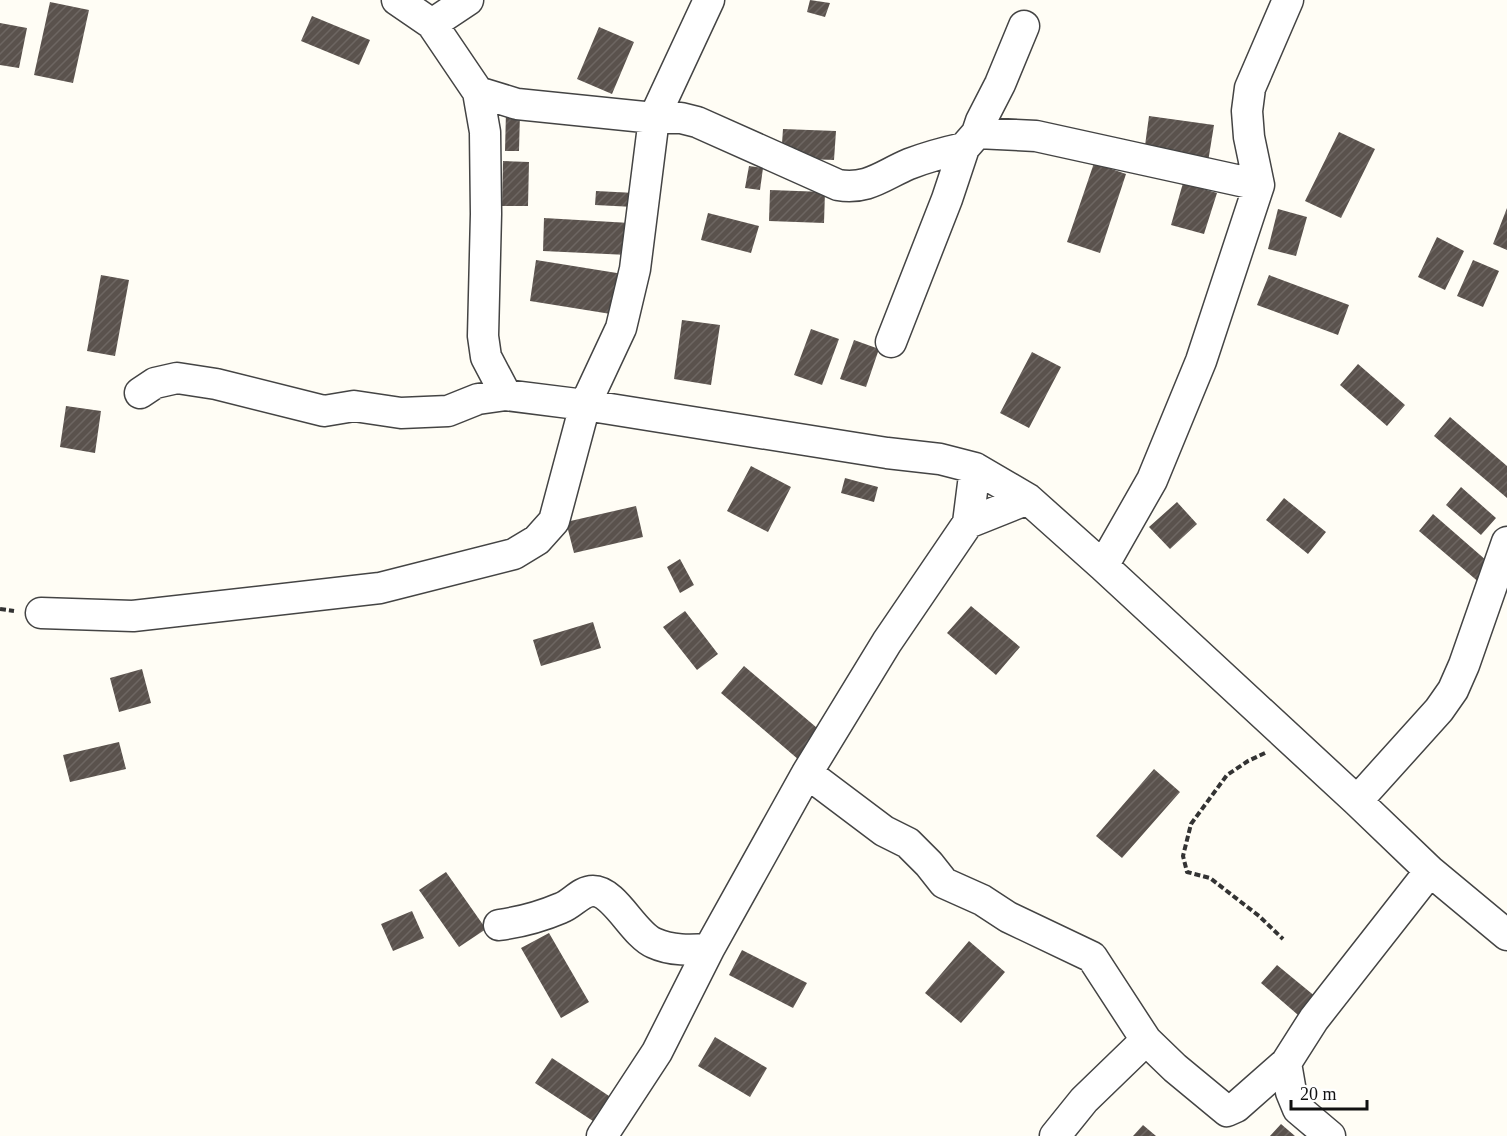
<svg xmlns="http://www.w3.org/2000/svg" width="1507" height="1136" viewBox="0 0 1507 1136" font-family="'Times New Roman',serif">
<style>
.building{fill:url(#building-hatch)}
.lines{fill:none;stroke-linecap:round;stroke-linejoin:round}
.minor-casing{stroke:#444;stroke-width:33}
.path{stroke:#333;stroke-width:4;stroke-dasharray:6 3;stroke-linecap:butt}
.minor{stroke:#fff;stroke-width:30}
</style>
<defs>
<pattern id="building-hatch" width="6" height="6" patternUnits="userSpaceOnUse" patternTransform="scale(1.5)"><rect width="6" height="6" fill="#5a524d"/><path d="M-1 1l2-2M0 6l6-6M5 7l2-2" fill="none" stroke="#6d6662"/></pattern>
</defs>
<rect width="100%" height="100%" fill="#fffdf5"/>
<path class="building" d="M810,0L830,3L825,17L807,12Z
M50,2L89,10L73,83L34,75Z
M312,16L370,40L359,65L301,41Z
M0,23L27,28L19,68L0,65Z
M599,27L634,42L612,94L577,79Z
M506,111L520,112L519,151H505Z
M1149,116L1214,125L1208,162L1144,153Z
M783,129L836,131L834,160L781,158Z
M1339,132L1375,149L1341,218L1305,201Z
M503,161L529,162L528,206H502Z
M1094,163L1126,174L1100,253L1067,242Z
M749,166L763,168L760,190L745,188Z
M1183,183L1217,193L1204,234L1171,225Z
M770,190L825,192L824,223L769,221Z
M596,191L635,193L634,207L595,205Z
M1507,208V250L1493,244Z
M1278,209L1307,217L1296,256L1268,249Z
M708,213L759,226L751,253L701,240Z
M544,218L630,223L628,255L543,251Z
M1437,237L1464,251L1445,290L1418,277Z
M536,260L623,274L617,315L530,301Z
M1473,260L1499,271L1483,307L1457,296Z
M101,275L129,280L115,356L87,351Z
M1269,275L1349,305L1338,335L1257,305Z
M682,320L720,325L711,385L674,379Z
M811,329L839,339L822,385L794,375Z
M854,340L879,349L866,387L840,379Z
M1032,352L1061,367L1029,428L1000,413Z
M1358,364L1405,405L1387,426L1340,385Z
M66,406L101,411L95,453L60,447Z
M1450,417L1507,466V498L1434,436Z
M751,466L791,487L768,532L727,511Z
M845,478L878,487L874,502L841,493Z
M1461,487L1496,518L1481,535L1446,505Z
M1284,498L1326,532L1308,554L1266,520Z
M1177,502L1197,524L1170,549L1149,527Z
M636,506L643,537L574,553L566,522Z
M1433,514L1495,568L1481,584L1419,531Z
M680,559L694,585L680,593L667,567Z
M971,606L1020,647L996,675L947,633Z
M685,611L718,654L697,670L663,627Z
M593,622L601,648L541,666L533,640Z
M744,666L823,733L799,760L721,693Z
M142,669L151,703L119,712L110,678Z
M119,742L126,769L70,782L63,755Z
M1154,769L1180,792L1122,858L1096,836Z
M446,872L486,929L459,947L419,890Z
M412,911L424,938L393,951L381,924Z
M549,933L589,1002L561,1018L521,948Z
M969,941L1005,972L961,1023L925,993Z
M742,950L807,983L793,1008L729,975Z
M1277,965L1322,1002L1305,1021L1261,983Z
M715,1037L767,1068L750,1097L698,1066Z
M552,1058L612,1098L596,1123L535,1083Z
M1281,1124L1295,1136H1270Z
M1143,1125L1156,1136H1133Z"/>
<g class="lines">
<g class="minor-casing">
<path id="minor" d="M397,0L432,24L478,92L517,104L654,118H681L697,122L838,185C868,190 883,175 909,164C927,157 946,152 964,148
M432,24L468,0
M478,92L485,132L486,214L483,336L486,357L506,395
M977,133L1036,136L1259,185
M891,342L947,199L964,148L977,133L981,121L1000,84L1024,26
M140,393L155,383L177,378L216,384L324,411L354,406L401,413L448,411L478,399L506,395L585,405L887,453L940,459L975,468L1028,499L1103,566L1357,801L1430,871L1507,935
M968,523L975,468
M1103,566L1152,480L1201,361L1259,185L1249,137L1247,111L1250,88L1288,0
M41,613L133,616L380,588L514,554L537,540L554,521L585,405L621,328L635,269L654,118L709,0
M807,773L884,831L908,843L929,864L944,883L982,900L1008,917L1092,957L1146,1040L1175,1068L1227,1111L1236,1107L1286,1063L1291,1092L1298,1109L1330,1136
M1357,801L1439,710L1453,690L1464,665L1507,542
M499,925C521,922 540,917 561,908C572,904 581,891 593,891C615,891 633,934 654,943C671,951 691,950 709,949
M1286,1063L1314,1019L1430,871
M602,1136L657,1052L709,949L807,773L887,642L968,523L1028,499
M1055,1136L1084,1100L1146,1040"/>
</g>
<path class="path" d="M0,609L14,611
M1265,753L1248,761L1227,775L1191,824L1183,856L1187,872L1210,878L1259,916L1283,939"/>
<use href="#minor" class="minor"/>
</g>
<path d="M1291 1100v9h76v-9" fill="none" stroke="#111111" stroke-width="3"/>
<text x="1300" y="1100" font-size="18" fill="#111111" stroke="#ffffff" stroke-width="4.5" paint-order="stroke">20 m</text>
</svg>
